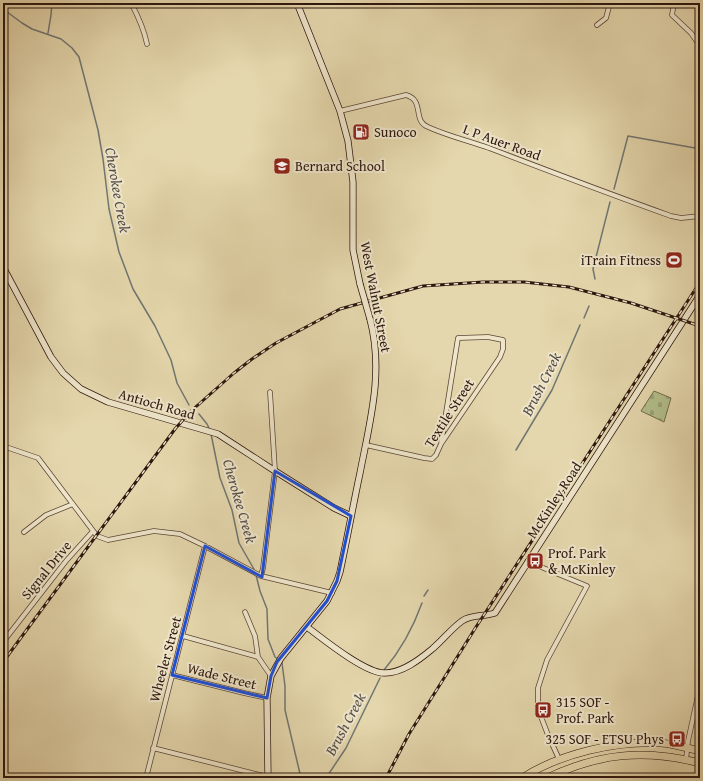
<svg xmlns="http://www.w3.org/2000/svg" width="703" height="781" viewBox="0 0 703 781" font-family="'Gentium Book Plus',serif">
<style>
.cemetery{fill:url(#cemetery-stones);stroke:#706a4c}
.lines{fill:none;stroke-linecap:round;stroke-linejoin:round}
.stream{stroke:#707673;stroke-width:1.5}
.street-casing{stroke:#5b4636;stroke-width:5.5}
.secondary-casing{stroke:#2d160e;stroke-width:7}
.highway-casing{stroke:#2d160e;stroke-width:8}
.street{stroke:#eee5ca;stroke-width:4}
.secondary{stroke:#eee5ca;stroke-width:5.5}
.highway{stroke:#e5d7ad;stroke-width:7}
.rail-casing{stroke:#2d160e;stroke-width:3}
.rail{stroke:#eee5ca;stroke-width:1.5;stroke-dasharray:4.5;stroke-linecap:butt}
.secondary-bridge-casing{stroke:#2d160e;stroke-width:7;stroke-linecap:butt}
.secondary-bridge{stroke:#eee5ca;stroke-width:5.5}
.marked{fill:none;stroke:#1d4ed8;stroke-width:3;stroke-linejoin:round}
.labels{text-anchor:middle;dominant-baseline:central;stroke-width:4;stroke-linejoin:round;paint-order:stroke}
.poi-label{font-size:14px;fill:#2d160e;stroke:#eee5ca;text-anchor:start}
.street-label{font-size:14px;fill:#2d160e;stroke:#eee5ca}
.water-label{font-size:15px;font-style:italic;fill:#544e49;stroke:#eee5ca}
</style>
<defs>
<pattern id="cemetery-stones" width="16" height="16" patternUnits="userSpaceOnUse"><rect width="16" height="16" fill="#b2bf8b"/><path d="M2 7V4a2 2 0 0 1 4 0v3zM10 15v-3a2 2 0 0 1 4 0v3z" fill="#99a377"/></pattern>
</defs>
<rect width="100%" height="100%" fill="#e5d7ad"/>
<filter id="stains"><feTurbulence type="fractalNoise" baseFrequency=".005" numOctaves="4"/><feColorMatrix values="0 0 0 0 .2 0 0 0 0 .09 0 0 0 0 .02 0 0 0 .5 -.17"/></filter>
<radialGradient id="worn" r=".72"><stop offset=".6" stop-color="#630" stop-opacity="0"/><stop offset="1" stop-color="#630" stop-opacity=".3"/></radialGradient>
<path class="cemetery" d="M654,391L671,398L664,422L641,411Z"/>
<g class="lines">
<path class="stream" d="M3,9L22,23L32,29L61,39L72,48L79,57L98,130L103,159L109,209L119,252L133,289L155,326L171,360L177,383L189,405
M48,33L51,15L52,3
M614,189L628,136L695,148L700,139
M595,279L593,269L610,202
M584,318L589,306
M199,414L207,424L210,430
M211,434L220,478L232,510L239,543L255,571L260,591L267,609L268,639L275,657L278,659
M516,450L552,390L580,325
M424,596L428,590
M281,662L282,663L285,686V710L301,778
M384,670C401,650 413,628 422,603
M326,778L346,748L380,678"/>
<g class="street-casing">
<path id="street" d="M131,3C138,16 144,29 147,44
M674,3L672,15L691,33L700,46
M597,25L606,18L610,3
M340,111L406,95C425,100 412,121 428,127C448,136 469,141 489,148C549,171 610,194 671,216L681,218L700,216
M366,445L424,458L432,459L436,455L441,444L500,357L503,349V340L488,337L458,338L441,444
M3,446L38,458L97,536L108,540L154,531L180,534L205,546L261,576L332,593
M24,532L46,515L73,504
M529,562L587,586L547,660L538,688V709L548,735L559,759
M261,576L263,568L275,471L270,392
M245,612L255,636L258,657L271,676
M183,636L258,657
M3,642L66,561L93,531
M172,675L244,693L267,698
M153,748L268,777
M686,760L688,741L700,686
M146,778L205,546"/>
</g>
<g class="secondary-casing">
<path id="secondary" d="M297,3L340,111L348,141L353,182V250L360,284
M3,267L51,357L63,373L81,389L108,402L218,434L275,471L334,508L351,516
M307,627C323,639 366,674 385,673C402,673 419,660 431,650C442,641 451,629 462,621C472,614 484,617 495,613L700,295
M268,778L267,698L271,676L281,658L327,601L337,581L340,572C347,539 353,506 360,473C370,421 384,372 370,319"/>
</g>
<g class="highway-casing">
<path id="highway" d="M522,778C561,753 615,741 661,743C674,744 687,748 700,751
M547,778C599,753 644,749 700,763"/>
</g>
<use href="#street" class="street"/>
<use href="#secondary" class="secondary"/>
<use href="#highway" class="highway"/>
<g class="rail-casing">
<path id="rail" d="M3,662L175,429L190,412L234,373L252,359L276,343L340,309L423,286L483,282H524L569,287L631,303L700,326
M386,778L409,734L476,627L700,282"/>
</g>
<use href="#rail" class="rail"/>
<g class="secondary-bridge-casing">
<path id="secondary-bridge" d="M360,284L370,319"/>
</g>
<use href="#secondary-bridge" class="secondary-bridge"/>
</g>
<path class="marked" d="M275,471L351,516L337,581L327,601L277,662L271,676L267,698L172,675L205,546L262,577Z"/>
<defs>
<g id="fuel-square" transform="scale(0.9)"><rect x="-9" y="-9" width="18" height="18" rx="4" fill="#8f2418" stroke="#eee5ca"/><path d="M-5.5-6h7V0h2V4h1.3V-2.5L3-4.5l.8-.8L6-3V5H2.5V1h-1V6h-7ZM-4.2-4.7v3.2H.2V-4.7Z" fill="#fff"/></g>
<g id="school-square" transform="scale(0.9)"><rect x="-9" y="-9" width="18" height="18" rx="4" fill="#8f2418" stroke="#eee5ca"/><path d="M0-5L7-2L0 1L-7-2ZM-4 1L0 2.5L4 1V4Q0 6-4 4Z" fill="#fff"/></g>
<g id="stadium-square" transform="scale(0.9)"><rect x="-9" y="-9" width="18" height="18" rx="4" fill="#8f2418" stroke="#eee5ca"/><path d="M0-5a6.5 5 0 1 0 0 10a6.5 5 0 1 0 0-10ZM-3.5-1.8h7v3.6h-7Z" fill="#fff"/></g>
<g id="bus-square" transform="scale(0.9)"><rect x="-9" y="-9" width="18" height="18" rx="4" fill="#8f2418" stroke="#eee5ca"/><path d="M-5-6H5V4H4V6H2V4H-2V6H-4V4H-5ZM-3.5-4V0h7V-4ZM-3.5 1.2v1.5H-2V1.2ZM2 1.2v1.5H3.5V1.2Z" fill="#fff"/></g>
</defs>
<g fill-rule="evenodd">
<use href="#fuel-square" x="361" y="132"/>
<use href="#school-square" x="282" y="166"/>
<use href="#stadium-square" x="674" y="260"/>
<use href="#bus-square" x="535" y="561"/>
<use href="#bus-square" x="543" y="710"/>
<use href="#bus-square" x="677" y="739"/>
</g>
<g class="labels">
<g class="poi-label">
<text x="374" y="132">Sunoco</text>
<text x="295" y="166">Bernard School</text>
<text x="661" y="260" text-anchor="end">iTrain Fitness</text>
<text x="548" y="553">Prof. Park<tspan x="548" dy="16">&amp; McKinley</tspan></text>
<text x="556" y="702">315 SOF -<tspan x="556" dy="16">Prof. Park</tspan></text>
<text x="664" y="739" text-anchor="end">325 SOF - ETSU Phys</text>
</g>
<g class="street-label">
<text transform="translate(502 142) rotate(20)">L P Auer Road</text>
<text transform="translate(376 297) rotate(79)">West Walnut Street</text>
<text transform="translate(157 404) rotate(16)">Antioch Road</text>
<text transform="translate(449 413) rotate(-57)">Textile Street</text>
<text transform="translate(554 500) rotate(-57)">McKinley Road</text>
<text transform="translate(46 570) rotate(-51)">Signal Drive</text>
<text transform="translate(165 659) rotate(-75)">Wheeler Street</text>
<text transform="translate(222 676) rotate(14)">Wade Street</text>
</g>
<g class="water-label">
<text transform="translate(118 190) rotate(80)">Cherokee Creek</text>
<text transform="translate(541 384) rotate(-63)">Brush Creek</text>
<text transform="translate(240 501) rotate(74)">Cherokee Creek</text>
<text transform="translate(345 724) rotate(-62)">Brush Creek</text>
</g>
</g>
<rect width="703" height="781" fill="none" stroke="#e5d7ad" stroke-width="16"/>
<rect x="4" y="4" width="695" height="773" fill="none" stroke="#2d160e" stroke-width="2"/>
<rect x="8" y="8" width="687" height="765" fill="none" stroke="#2d160e"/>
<rect width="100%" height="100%" filter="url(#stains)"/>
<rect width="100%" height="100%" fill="url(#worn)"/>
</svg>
